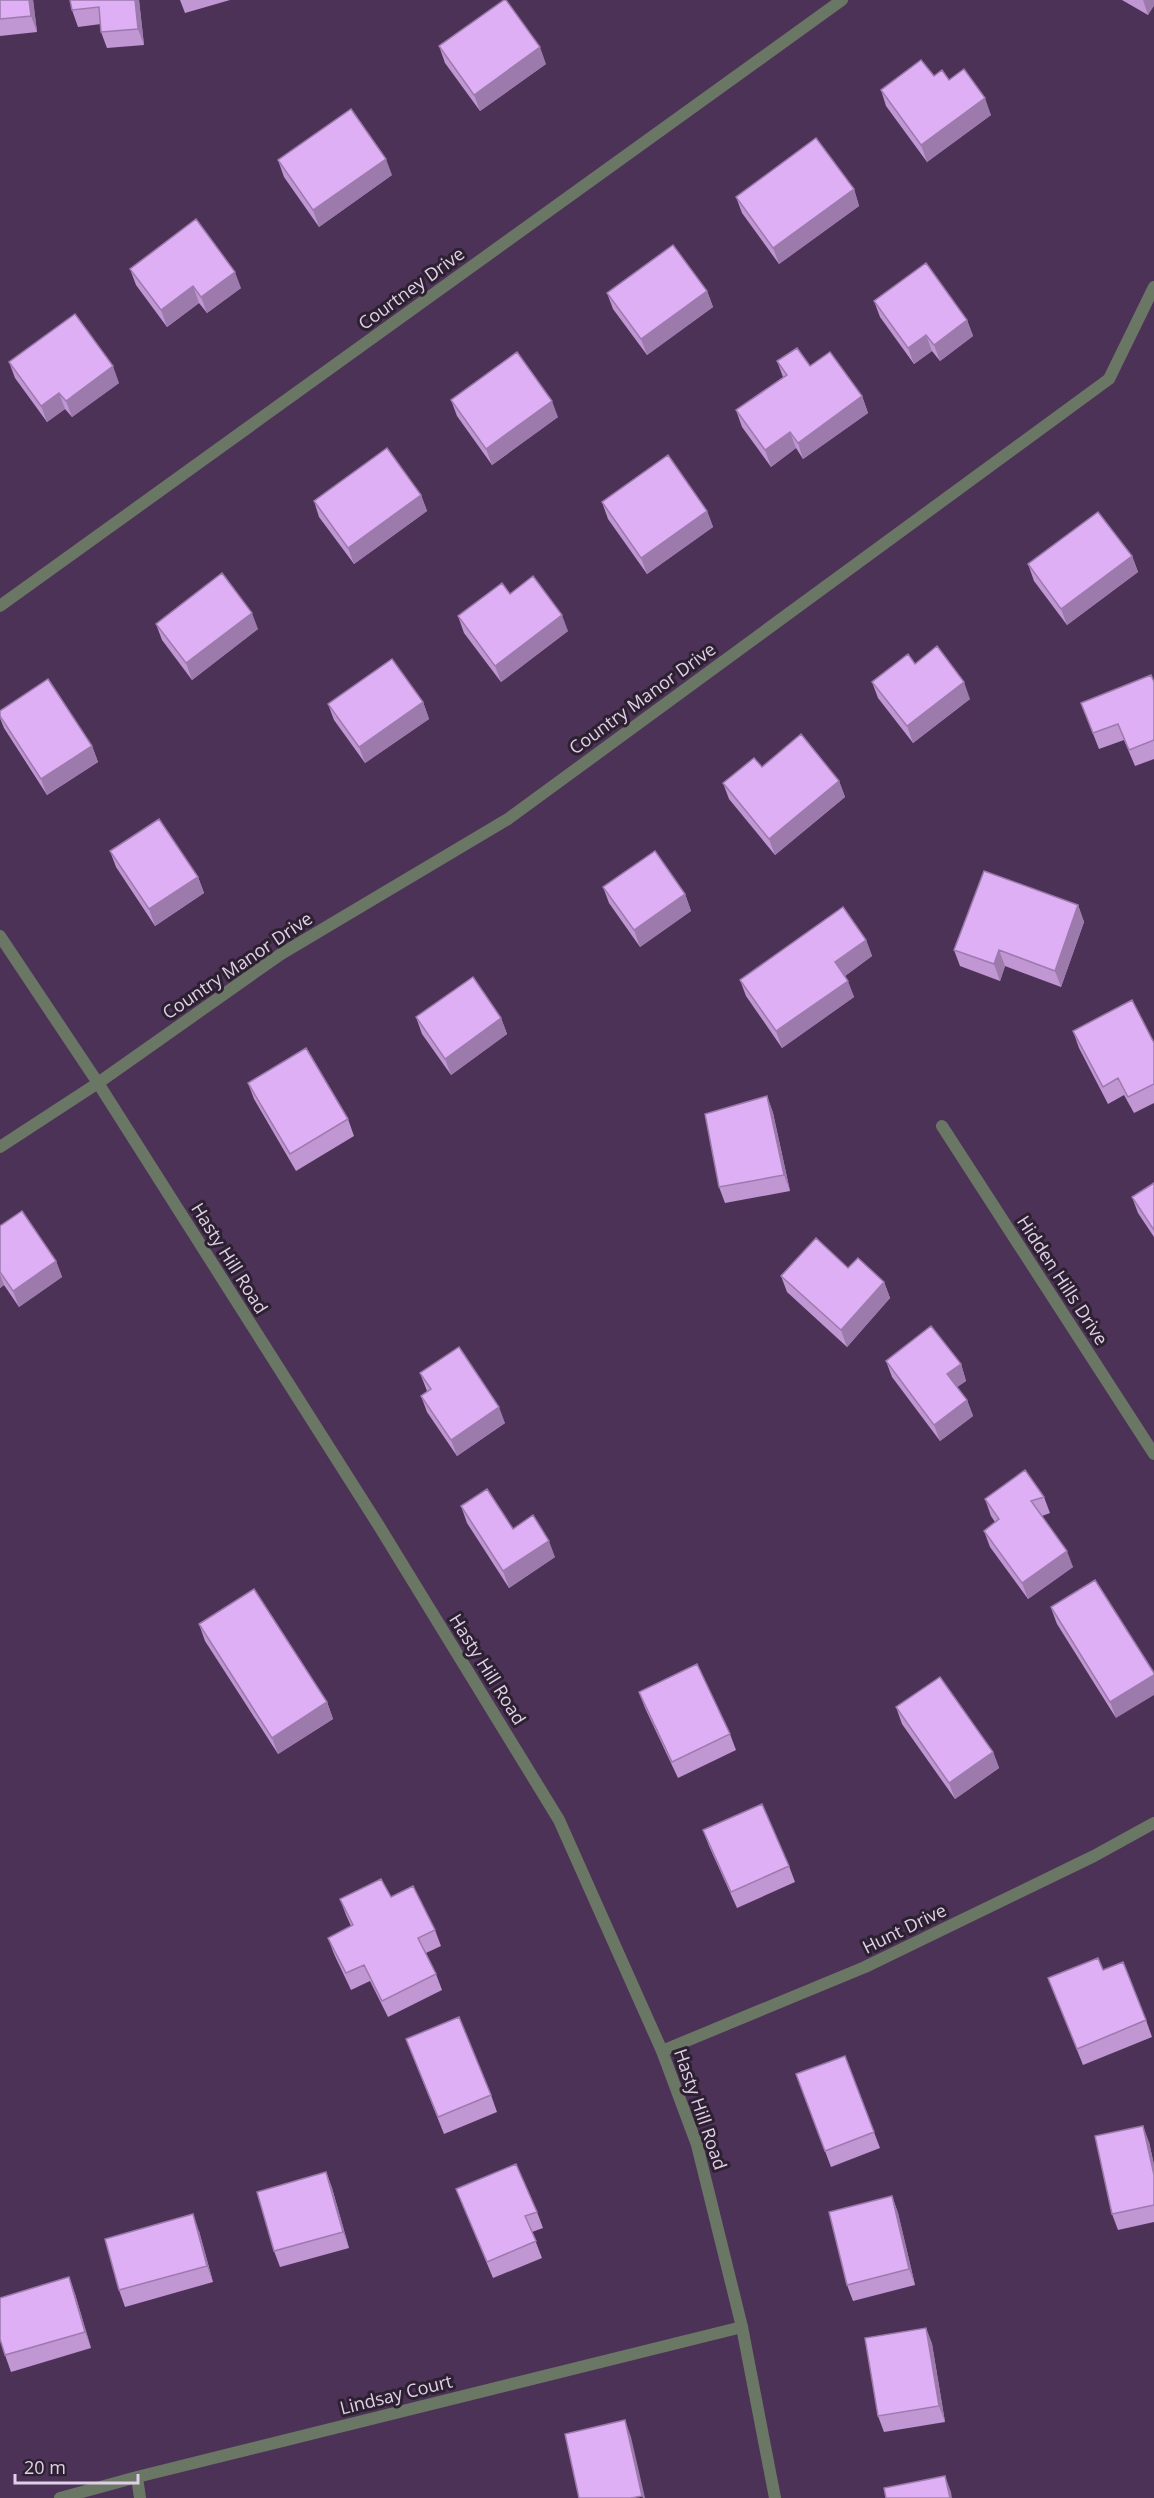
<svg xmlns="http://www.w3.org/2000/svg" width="1154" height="2498" viewBox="0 0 1154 2498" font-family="'Open Sans',sans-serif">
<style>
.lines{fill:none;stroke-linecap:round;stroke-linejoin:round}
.minor{stroke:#6a7764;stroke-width:12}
.tertiary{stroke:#6a7764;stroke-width:12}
.wall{fill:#c096d3}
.shaded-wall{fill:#9c7aac}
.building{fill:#dfaff5;stroke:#9c7aac;stroke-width:1.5}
.labels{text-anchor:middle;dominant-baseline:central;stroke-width:6;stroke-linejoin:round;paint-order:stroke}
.street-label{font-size:18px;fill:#e0d0e7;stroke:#2c2031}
</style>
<rect width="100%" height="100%" fill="#4d3258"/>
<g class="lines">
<path class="minor" d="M0,606L842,0
M942,1126L1154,1454
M0,1147L98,1083L281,954L508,819L1109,379L1154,287
M662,2051L865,1967L1094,1856L1154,1823
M137,2477L140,2498
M60,2498L137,2477L742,2327"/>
<path class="tertiary" d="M0,936L98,1083L379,1526L559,1820L662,2051L697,2145L742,2327L775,2498"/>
</g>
<path class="wall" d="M0,0H33L37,32L0,36Z
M139,0L144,45L107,48L101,32V24L78,27L72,10Z
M180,0H230L185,13Z
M1122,0H1154L1148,15Z
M439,46L546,64L480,111L445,63Z
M934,76L949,80L991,115L927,162L886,106L881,90Z
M278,160L392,175L319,227L284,177Z
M854,189L859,206L779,264L742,213L736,197Z
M130,269L241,288L207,313L199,303L167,327L136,285Z
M707,291L713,307L647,355L613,309L607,293Z
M874,301L967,320L973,336L940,361L932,351L914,364L880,317Z
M777,361L810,366L862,396L868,413L803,459L796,448L771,467L742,427L736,410L783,377Z
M9,362L119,383L72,417L65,409L47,422L15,378Z
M451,400L558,417L492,465L457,416Z
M421,495L427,511L354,564L319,517L314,501Z
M602,502L707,511L713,527L647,574L608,519Z
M1132,556L1138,572L1067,625L1034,581L1028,564Z
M510,594L568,631L501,682L464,633L458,616Z
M156,624L258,629L192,680L162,640Z
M915,664L970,699L913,743L878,698L872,682Z
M1154,682V759L1135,766L1124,740L1099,749L1081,703Z
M423,702L429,719L365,763L334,720L328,704Z
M0,711L92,746L98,762L47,795L4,728L0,718Z
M762,767L839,781L845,797L775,855L729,799L723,783Z
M110,851L198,877L204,893L155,926L116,867Z
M603,887L685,894L691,911L640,947L609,903Z
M1078,905L1084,922L1061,987L1005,966L1000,981L960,966L954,950Z
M866,940L872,956L845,976L854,997L782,1048L746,996L740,980Z
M416,1017L501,1018L507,1034L451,1075L422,1034Z
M1073,1031L1154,1043V1103L1134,1113L1124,1095L1108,1104L1079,1048Z
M248,1083L348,1119L354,1136L296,1171L254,1099Z
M767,1096L773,1113L790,1191L725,1203L719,1187Z
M1154,1183V1237L1138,1213L1132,1197Z
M0,1226L56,1261L62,1277L19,1307L4,1285L0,1288Z
M781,1276L884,1282L890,1298L847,1347L787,1292Z
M886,1361L961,1364L966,1381L957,1387L967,1400L973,1416L940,1441L892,1377Z
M420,1373L505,1423L457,1456L427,1412L421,1396L427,1391Z
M1044,1497L1050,1513L1042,1516L1073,1567L1028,1599L990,1547L984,1531L995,1522L991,1516L985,1499Z
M461,1506L513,1529L555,1557L509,1588L467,1523Z
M1095,1580L1116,1718L1057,1624L1051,1608Z
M199,1624L327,1702L333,1719L278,1754L205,1641Z
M639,1692L730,1734L736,1750L678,1778L645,1708Z
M896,1707L993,1752L999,1768L955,1799L902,1724Z
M703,1830L789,1866L795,1882L737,1908L709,1846Z
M391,1897L435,1930L441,1946L426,1953L436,1974L442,1990L388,2017L370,1981L351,1990L334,1954L328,1938L351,1926L346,1915L340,1899Z
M1103,1970L1146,2020L1152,2037L1083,2065L1048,1978Z
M406,2039L491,2095L497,2112L444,2134Z
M845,2056L880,2148L831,2167L796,2074Z
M1149,2142L1154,2165V2222L1118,2230L1112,2214Z
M326,2172L332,2188L349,2248L280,2267L274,2251Z
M456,2189L537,2212L543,2228L532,2232L542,2258L493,2278Z
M892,2196L898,2213L915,2285L853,2301L847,2285Z
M199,2231L213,2282L125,2307L119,2290Z
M69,2277L75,2294L91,2348L11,2372L5,2355Z
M926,2328L932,2344L945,2422L884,2432L878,2416Z"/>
<path class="shaded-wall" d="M29,0H33L37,32L31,16Z
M135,0H139L144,45L138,29Z
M1143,0H1154V6L1148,15Z
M540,47L546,64L480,111L474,95Z
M985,98L991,115L927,162L921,145Z
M386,159L392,175L319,227L313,210Z
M854,189L859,206L779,264L773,248Z
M235,272L241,288L207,313L201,297Z
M193,286L199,303L167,327L161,310Z
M707,291L713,307L647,355L641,339Z
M967,320L973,336L940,361L934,345Z
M926,335L932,351L914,364L908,348Z
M113,366L119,383L72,417L66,401Z
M59,393L65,409L47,422L41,406Z
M862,396L868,413L803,459L798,443Z
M552,401L558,417L492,465L486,449Z
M790,432L796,448L771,467L765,450Z
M421,495L427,511L354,564L348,548Z
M707,511L713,527L647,574L641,558Z
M1132,556L1138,572L1067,625L1061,609Z
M252,613L258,629L192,680L186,663Z
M562,615L568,631L501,682L495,666Z
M964,682L970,699L913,743L907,726Z
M423,702L429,719L365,763L359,747Z
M92,746L98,762L47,795L41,779Z
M839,781L845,797L775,855L769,839Z
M198,877L204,893L155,926L149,909Z
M685,894L691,911L640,947L634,930Z
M1078,905L1084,922L1061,987L1055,971Z
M866,940L872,956L841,979L835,962Z
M999,950L1005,966L1000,981L994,964Z
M848,981L854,997L782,1048L776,1031Z
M501,1018L507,1034L451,1075L445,1059Z
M767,1096L773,1113L790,1191L784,1175Z
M56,1261L62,1277L19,1307L13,1291Z
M0,1274L4,1285L0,1288Z
M884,1282L890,1298L847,1347L841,1330Z
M961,1364L966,1381L953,1390L947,1374Z
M967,1400L973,1416L940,1441L934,1425Z
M499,1407L505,1423L457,1456L451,1440Z
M549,1541L555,1557L509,1588L503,1571Z
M1067,1551L1073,1567L1028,1599L1022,1583Z
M1154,1675V1695L1116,1718L1110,1702Z
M327,1702L333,1719L278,1754L272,1738Z
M993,1752L999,1768L955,1799L949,1783Z
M1143,2126L1149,2142L1154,2165V2175Z
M326,2172L332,2188L349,2248L343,2232Z
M892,2196L898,2213L915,2285L909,2269Z
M193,2214L199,2231L213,2282L207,2266Z
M69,2277L75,2294L91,2348L85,2332Z
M926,2328L932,2344L945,2422L939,2406Z
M625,2420L631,2437L645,2498H643L642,2496Z
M945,2476L951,2492L952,2498H950Z"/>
<path class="building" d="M0,0H29L31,16L0,19Z
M70,0H135L138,29L101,32L99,7L72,10Z
M504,0H506L540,47L474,95L439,46Z
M921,60L934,76L942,70L949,80L964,69L985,98L921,145L881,90Z
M351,109L386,159L313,210L278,160Z
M816,138L854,189L773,248L736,197Z
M196,219L235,272L201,297L193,286L161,310L130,269Z
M673,245L707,291L641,339L607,293Z
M926,263L967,320L934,345L926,335L908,348L874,301Z
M75,314L113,366L66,401L59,393L41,406L9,362Z
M797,348L810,366L830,352L862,396L798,443L790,432L765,450L736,410L787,375L777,361Z
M517,352L552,401L486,449L451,400Z
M387,448L421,495L348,548L314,501Z
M668,455L707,511L641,558L602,502Z
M1098,512L1132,556L1061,609L1028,564Z
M222,573L252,613L186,663L156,624Z
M533,576L562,615L495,666L458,616L502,583L510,594Z
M937,646L964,682L907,726L872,682L908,654L915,664Z
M392,659L423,702L359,747L328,704Z
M1151,675L1154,682V740L1129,750L1118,724L1093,733L1081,703Z
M48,679L92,746L41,779L0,716V711Z
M801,734L839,781L769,839L723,783L754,758L762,767Z
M159,819L198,877L149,909L110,851Z
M655,851L685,894L634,930L603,887Z
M984,871L1078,905L1055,971L999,950L994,964L954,950Z
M843,907L866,940L835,962L848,981L776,1031L740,980Z
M473,977L501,1018L445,1059L416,1017Z
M1132,1000L1154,1043V1084L1128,1097L1118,1078L1103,1087L1073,1031Z
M306,1048L348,1119L290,1154L248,1083Z
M767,1096L784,1175L719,1187L705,1114Z
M1154,1183V1230L1132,1197Z
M22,1211L56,1261L13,1291L0,1272V1226Z
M816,1238L848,1268L858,1258L884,1282L841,1330L781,1276Z
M931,1326L961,1364L947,1374L967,1400L934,1425L886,1361Z
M459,1347L499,1407L451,1440L421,1396L431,1389L420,1373Z
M1025,1470L1044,1497L1031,1501L1067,1551L1022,1583L984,1531L999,1519L985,1499Z
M487,1489L513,1529L533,1515L549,1541L503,1571L461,1506Z
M1095,1580L1154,1673V1675L1110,1702L1051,1607Z
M254,1589L327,1702L272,1738L199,1624Z
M697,1664L730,1734L672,1762L639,1692Z
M940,1677L993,1752L949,1783L896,1707Z
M762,1804L789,1866L731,1892L703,1830Z
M381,1879L391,1897L413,1886L435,1930L418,1938L436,1974L382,2001L364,1965L346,1973L328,1938L353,1925L340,1899Z
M1098,1958L1103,1970L1123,1962L1146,2020L1077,2049L1048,1978Z
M459,2017L491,2095L438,2117L406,2039Z
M845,2056L874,2132L825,2151L796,2074Z
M1143,2126L1154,2175V2205L1112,2214L1095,2136Z
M516,2164L537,2212L525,2216L536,2241L487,2262L456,2189Z
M326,2172L343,2232L274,2251L257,2192Z
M892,2196L909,2269L847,2285L829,2212Z
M193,2214L207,2266L119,2290L105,2239Z
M69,2277L85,2332L5,2355L0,2339V2298Z
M926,2328L939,2406L878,2416L865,2338Z
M625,2420L642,2496L631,2498H579L565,2434Z
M945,2476L950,2498H886L884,2488Z"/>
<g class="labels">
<g class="street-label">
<text transform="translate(411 288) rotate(-36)">Courtney Drive</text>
<text transform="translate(642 698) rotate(-36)">Country Manor Drive</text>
<text transform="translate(237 965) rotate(-34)">Country Manor Drive</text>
<text transform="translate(230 1258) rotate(58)">Hasty Hill Road</text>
<text transform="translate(1063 1280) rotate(57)">Hidden Hills Drive</text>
<text transform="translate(488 1669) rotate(58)">Hasty Hill Road</text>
<text transform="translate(904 1928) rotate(-26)">Hunt Drive</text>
<text transform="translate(701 2109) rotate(71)">Hasty Hill Road</text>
<text transform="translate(396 2394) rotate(-14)">Lindsay Court</text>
</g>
</g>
<path d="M15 2474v9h123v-9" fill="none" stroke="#e0d0e7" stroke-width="3"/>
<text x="24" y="2474" font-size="18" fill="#e0d0e7" stroke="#2c2031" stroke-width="4.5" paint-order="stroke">20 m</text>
</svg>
